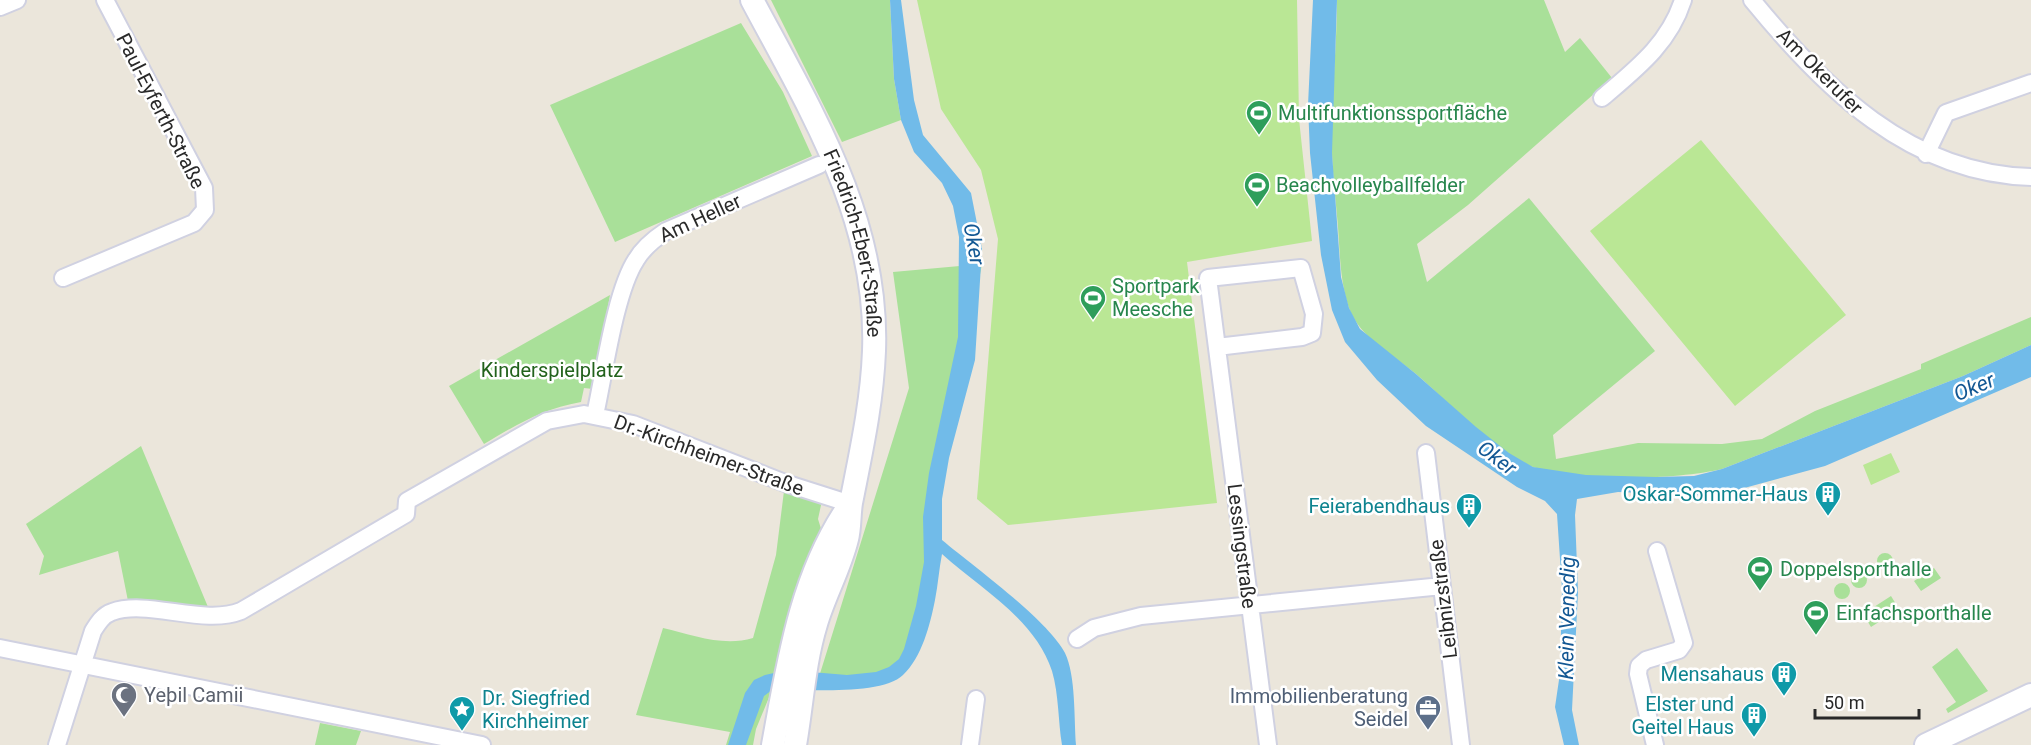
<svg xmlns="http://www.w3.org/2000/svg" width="2031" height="745" viewBox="0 0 2031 745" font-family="Roboto,sans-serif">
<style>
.green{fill:#a9e099}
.pitch{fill:#bae795}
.water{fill:#71bbe9}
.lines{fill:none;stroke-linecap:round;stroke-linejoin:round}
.street-casing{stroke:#d0d1e1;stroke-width:20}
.secondary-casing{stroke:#d0d1e1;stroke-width:26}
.street{stroke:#fff;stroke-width:16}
.secondary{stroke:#fff;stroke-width:22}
.labels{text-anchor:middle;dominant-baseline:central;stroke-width:5;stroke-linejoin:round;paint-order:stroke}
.street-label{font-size:20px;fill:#292929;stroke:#fff}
.leisure-label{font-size:20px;fill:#27864d;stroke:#fff;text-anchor:start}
.park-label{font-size:20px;fill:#22621c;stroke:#fff}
.culture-label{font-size:20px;fill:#0d838f;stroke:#fff;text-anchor:end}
.worship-label{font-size:20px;fill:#5b616d;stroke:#fff;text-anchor:start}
.service-label{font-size:20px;fill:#4e5e75;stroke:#fff;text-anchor:end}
.water-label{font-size:21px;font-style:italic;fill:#125793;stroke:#fff}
</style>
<rect width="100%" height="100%" fill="#ebe6db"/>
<path class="green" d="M771,0H890L894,79L901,120L842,142Z
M1337,0H1544L1565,52L1580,38L1612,78L1468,205L1417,244L1427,282L1529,198L1655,351L1553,435L1556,459L1638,443L1722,444L1762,439L1815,411L1921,369V364L2031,317V345L1963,376L1722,469C1676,480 1578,482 1533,467C1494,453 1448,401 1416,374C1392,354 1360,338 1349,308C1340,282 1340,254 1338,227C1336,203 1333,179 1332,154C1330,103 1337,51 1337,0Z
M741,23L783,92L812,156L615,242L550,105Z
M982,264L936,498L937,541L900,667L877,679L818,680L909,388L893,272Z
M610,295L593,389L584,388L581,402C542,409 518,424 484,444L449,386Z
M141,446L208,607L128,601L118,551L39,575L44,556L26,524Z
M785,483L823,496L818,519L822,532L772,690L756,729L753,745H726L730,732L636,715L663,628C693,635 723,647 753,638L776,555Z
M1877 561a8 8 0 1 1 16 0a8 8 0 1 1-16 0Z
M1934,568L1941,578L1921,591L1914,581Z
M1851 580a8 8 0 1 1 16 0a8 8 0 1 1-16 0Z
M1834 591a8 8 0 1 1 16 0a8 8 0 1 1-16 0Z
M1891,596L1899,609L1871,627L1863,614Z
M1957,648L1988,691L1948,713L1946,709L1956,702L1932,667Z
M320,723L361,731L356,745H315Z"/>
<path class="pitch" d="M917,0H1297L1299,119L1312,241L1187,262L1217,503L1008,525L977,499L998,239L981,170L941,109Z
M1701,140L1846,315L1735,406L1590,231Z
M1891,453L1900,472L1871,485L1863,465Z"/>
<path class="water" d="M890,0H901L914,100L923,135L971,193L982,249L975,360L949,458L942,499V540C973,566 1047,619 1065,653C1076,676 1074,719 1076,745H1062C1058,721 1059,695 1052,671C1035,619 981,589 942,554C939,569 938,585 935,600C930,625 922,657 903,675C882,696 802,689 772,690L764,696L746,745H728L745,693L754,680L765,675L787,670L847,675L876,672L889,667L899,659L904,649L916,606L924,562L923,517L929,473L958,337L959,237L953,206L942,183L914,152L901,120L894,79Z
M1313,0H1337L1332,153L1341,277L1349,308L1360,329L1416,374L1476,427L1509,453L1533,467L1586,475L1656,477L1694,476L1722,469L1963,376L2031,345V377L1825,466L1715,496L1618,492L1577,499L1575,515L1578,592L1572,710L1579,745H1564L1555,707L1560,673L1562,589L1557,514L1545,501L1517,487L1426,426L1377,380L1345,342L1332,310L1321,255L1310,153L1308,105Z"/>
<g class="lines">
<g class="street-casing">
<path id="street" d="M1752,0C1824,88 1910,174 2031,177
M0,7L17,0
M1602,98C1636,69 1669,44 1683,0
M1926,154L1946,113L2031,83
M63,278L194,223L205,210L204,188L105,0
M1217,347L1302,337L1312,333L1314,314L1301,268L1208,278L1268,745
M595,415C604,375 615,292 636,260C643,248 654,239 666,231L819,165
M1426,453L1461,745
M1077,639L1094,628L1141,616L1442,586
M0,648L482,745
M57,745L93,631C98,623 103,615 112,612C147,599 204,626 241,611L406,514L407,501L547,421L584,414L633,424L785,483L851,504
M970,745L976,699
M1655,745L1638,674L1639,666L1646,660L1679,650L1684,643L1657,551"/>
</g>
<g class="secondary-casing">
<g id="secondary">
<path id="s1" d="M752,0C811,111 879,220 874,351C872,403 861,452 851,503C849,515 850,528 847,539C840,568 824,596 816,624C804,663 802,705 795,745"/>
<path d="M773,745C788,663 801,575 849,506"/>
<path d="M1926,745L2031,695"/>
</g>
</g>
<use href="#street" class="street"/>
<use href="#secondary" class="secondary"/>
</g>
<defs>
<g id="stadium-pin" transform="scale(1.35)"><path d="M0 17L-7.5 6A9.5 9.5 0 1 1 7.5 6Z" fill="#2e9e5b" stroke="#fff"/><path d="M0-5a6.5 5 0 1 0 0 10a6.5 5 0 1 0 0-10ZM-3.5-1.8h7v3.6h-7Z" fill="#fff"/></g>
<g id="building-pin" transform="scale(1.35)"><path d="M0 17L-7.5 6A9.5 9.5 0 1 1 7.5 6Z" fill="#0f9aa8" stroke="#fff"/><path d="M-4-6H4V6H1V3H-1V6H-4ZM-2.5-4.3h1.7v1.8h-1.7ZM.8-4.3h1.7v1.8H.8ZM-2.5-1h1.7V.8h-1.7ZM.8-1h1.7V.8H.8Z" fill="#fff"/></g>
<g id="mosque-pin" transform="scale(1.35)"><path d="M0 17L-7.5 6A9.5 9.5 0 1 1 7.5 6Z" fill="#6b7280" stroke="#fff"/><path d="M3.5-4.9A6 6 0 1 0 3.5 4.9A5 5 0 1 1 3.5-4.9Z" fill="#fff"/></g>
<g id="office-pin" transform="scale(1.35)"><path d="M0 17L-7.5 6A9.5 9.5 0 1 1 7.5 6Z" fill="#5c6f8a" stroke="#fff"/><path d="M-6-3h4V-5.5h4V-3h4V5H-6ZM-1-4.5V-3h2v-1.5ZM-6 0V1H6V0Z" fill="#fff"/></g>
<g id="sight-pin" transform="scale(1.35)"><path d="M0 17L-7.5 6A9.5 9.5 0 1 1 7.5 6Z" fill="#0f9aa8" stroke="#fff"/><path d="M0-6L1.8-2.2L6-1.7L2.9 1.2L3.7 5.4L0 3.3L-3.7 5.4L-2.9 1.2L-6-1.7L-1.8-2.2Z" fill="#fff"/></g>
</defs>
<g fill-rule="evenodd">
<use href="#stadium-pin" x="1259" y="113"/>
<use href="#stadium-pin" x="1257" y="185"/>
<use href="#stadium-pin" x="1093" y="298"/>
<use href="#building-pin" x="1828" y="494"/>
<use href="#building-pin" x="1469" y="506"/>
<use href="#stadium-pin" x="1760" y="569"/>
<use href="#stadium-pin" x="1816" y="613"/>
<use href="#building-pin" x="1784" y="674"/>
<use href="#mosque-pin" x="124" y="695"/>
<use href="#office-pin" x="1428" y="708"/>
<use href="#sight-pin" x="462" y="709"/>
<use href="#building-pin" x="1754" y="715"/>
</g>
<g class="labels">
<g class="street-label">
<text transform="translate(1820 71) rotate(45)">Am Okerufer</text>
<text transform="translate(161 111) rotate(63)">Paul-Eyferth-Straße</text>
<text transform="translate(700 218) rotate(-25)">Am Heller</text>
<text stroke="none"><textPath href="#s1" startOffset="266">Friedrich-Ebert-Straße</textPath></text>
<text transform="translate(709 455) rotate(20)">Dr.-Kirchheimer-Straße</text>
<text transform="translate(1242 546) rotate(83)">Lessingstraße</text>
<text transform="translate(1443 599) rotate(-97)">Leibnizstraße</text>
</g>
<g class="leisure-label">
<text x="1278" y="113">Multifunktionssportfläche</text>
<text x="1276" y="185">Beachvolleyballfelder</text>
<text x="1112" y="286">Sportpark<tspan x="1112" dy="23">Meesche</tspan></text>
<text x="1780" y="569">Doppelsporthalle</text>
<text x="1836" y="613">Einfachsporthalle</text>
</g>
<g class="park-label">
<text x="552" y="370">Kinderspielplatz</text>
</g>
<g class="culture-label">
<text x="1808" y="494">Oskar-Sommer-Haus</text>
<text x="1450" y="506">Feierabendhaus</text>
<text x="1764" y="674">Mensahaus</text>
<text x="482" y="698" text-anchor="start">Dr. Siegfried<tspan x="482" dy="23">Kirchheimer</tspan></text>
<text x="1734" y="704">Elster und<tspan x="1734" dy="23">Geitel Haus</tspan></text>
</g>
<g class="worship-label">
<text x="144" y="695">Yeþil Camii</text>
</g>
<g class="service-label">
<text x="1408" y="696">Immobilienberatung<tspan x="1408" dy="23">Seidel</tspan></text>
</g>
<g class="water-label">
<text transform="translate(974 244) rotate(80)">Oker</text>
<text transform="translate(1974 387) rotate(-23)">Oker</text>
<text transform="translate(1497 458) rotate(37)">Oker</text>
<text transform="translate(1567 618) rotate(-89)">Klein Venedig</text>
</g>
</g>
<path d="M1815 709v9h104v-9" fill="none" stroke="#292929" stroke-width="3"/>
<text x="1824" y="709" font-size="18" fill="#292929" stroke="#ffffff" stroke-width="4.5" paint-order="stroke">50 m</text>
</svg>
